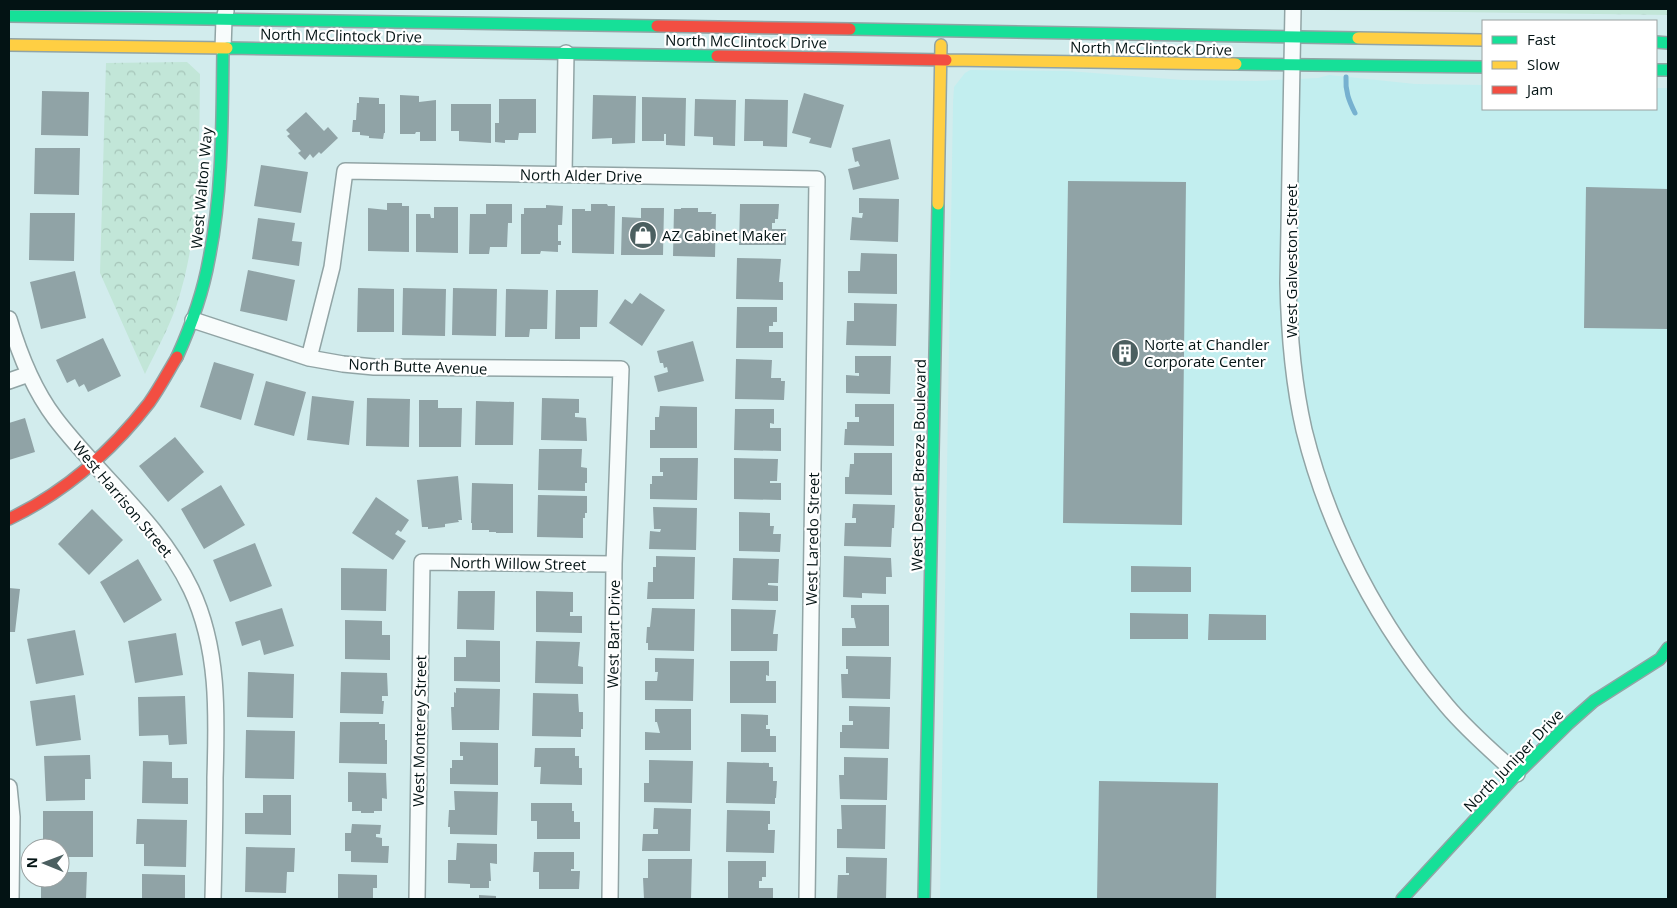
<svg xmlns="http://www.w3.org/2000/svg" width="1677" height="908" viewBox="0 0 1677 908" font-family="'Open Sans',sans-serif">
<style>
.built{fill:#c2eeef}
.park{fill:url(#park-crowns)}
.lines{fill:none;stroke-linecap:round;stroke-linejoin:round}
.stream{stroke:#76b1d0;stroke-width:5}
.building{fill:#90a3a6}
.street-casing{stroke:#91a4a5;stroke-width:18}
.fast-casing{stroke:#91a4a5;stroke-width:14}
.slow-casing{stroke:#91a4a5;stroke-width:14}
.jam-casing{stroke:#91a4a5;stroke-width:14}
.street{stroke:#f8fcfc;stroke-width:15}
.fast{stroke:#16e098;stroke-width:11}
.slow{stroke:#ffcf43;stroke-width:11}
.jam{stroke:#f24e42;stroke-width:11}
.labels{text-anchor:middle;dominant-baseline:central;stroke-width:4.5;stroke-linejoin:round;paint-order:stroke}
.street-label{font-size:15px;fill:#031314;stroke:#fff}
.poi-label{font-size:15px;fill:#031314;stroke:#fff;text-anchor:start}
</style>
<defs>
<pattern id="park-crowns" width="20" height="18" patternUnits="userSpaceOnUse" patternTransform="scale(1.25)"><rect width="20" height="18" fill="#c2e6d8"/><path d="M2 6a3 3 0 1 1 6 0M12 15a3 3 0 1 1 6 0" fill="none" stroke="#a5c4b8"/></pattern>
</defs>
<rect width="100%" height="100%" fill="#d2eced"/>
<path class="built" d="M970,70L1068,71L1183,80L1257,81L1318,78L1329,75L1415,84L1483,85V109H1656V88H1668V899H940L953,103L954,87L965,73Z"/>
<path class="park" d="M1317,9H1668V15L1319,10Z
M187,62L200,74C199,151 201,230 177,304C169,328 156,351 145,374L100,273L106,63Z"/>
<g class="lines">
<path class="stream" d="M1346,77C1345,91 1349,101 1355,113"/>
</g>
<path class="building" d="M42,91L89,92L88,136L41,135Z
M804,93L844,105L831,148L809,143L811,138L792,133Z
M400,95L419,96V102L436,100V141H420V132H416L415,134H400Z
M593,95L636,96L635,143L612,144V138L592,139Z
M359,97L379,98V104H385V133H384L383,139L369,138V136L360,135V132H352L353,120H356L357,103H359Z
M642,97L686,98L685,146L666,145V134H664V141H642Z
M499,99H536V133H519L518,140H505V143L495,142V123H499Z
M695,99L736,100L735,146L713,145V137L694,136Z
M745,99L788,100L787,147L763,146V141H744Z
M451,104H491V143L459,141V131H451Z
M306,112L324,131L328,127L338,138L321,154L319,152L313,158L310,154L305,160L298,153L301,151L287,136L290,134L286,130Z
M890,139L899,179L853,190L848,169L860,166L858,161L855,162L852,148Z
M35,148H80L79,195L34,194Z
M261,165L308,172L301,213L254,206Z
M1068,181L1186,182L1182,525L1063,523Z
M1586,187L1668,189V329L1584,328Z
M859,198L899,199L898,242L850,240L852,217L862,218L863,213H859Z
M387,203H402V206H409V252L368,251V208L387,210Z
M486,204H512V223H508L507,247H490L489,254H469L470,214H486Z
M591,204H607L608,206H615L614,254L572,253V209H585V211H591Z
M740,204H779L778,219H775V223H772V229H786V245H739Z
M546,205L563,206L562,225H558V241H561V245H558V252L541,251L540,254H521V214H524V208H546Z
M434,207H458V253L416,252V214H430L431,218H434Z
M641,208H664L663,255H621L622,217L641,218Z
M681,208H698V212H712L711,214H716L715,257L673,256L674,209H681Z
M30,213H75L74,261L29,260Z
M258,218L295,223L292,241L302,242L299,266L252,259Z
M861,253L897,254V294L848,293V271H860Z
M737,258L781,259L779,282H783V300L736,299Z
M248,270L295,280L287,321L240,311Z
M75,271L86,318L41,329L30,282Z
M358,288L394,289V332H357Z
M403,288L446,289L445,336L402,335Z
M453,288L497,289L496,336L452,335Z
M506,289L548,290L547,329H530L529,337H505Z
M556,290H598L597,327H580V339H555Z
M640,293L665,310L642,346L609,323L625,299L632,304Z
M854,303L897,304L896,346L846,345L847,321H854Z
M737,307H777V322H773V326H769V332H783V348H736Z
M103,338L121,376L88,392L84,384L79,387L75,379L67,383L56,360Z
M693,341L704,381L658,392L654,376L668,372L667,367L664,368L663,363H660L657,351Z
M855,356H891L890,394L846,393V375L859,376V373H855Z
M736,359L772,360L771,378H781V381H785L784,400L735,399Z
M214,362L254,374L241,420L200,407Z
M266,381L306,392L294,436L254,425Z
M312,396L354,401L349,445L307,440Z
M367,398L410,399L409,447L366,446Z
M542,398L579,399V413H575V417L586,418L587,441L541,440Z
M419,400H438V408H462L461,447H419Z
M476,401L514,402L513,445H475Z
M855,404H894V446L844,445L845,429H847V422H859V417H855Z
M660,406L697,407V448H650V430H655V417H659Z
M735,409H774V424L770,423V428H781V451L734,450Z
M25,418L35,452L9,460V423Z
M175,437L204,472L168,502L139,466Z
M539,449H582L581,467L587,468V483H585V491L538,490Z
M854,453H892V495L845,494V477H849L850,464H854Z
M660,458H698L697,500L650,499V484H652V476H663V472H660Z
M734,458L778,459L777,481H770V483H781V500L734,499Z
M458,476L462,520H458L459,522L445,524V527L428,529V527H422L417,480Z
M472,483L513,484V533H496V532H489V530H472V523H471Z
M221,485L245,525L204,549L181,509Z
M538,495L587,496V513H585V518H583V538L537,537Z
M376,497L409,520L401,532L398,530L395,534L406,541L393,560L352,533Z
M853,504L895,505L894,528H892L891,547L844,546L845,523H856V518H852Z
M653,507L697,508L696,550L649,549L650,531L660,532L661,529H654Z
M92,509L123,540L89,575L58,544Z
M739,512L770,513V526H774L773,534H781L780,552L739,551Z
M255,543L272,586L230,602L213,560Z
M656,556L695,557L694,599H647L648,582H653V567H656Z
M844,556L891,558L892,577H886V594L862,593V598L843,597Z
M733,558L779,559L778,583H768V585L778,586V601L732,600Z
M138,559L162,600L124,623L100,582Z
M1131,566L1191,567V592H1131Z
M341,568L387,569L386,611L341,610Z
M9,588L20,589L15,632H9Z
M458,591H495L494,630L457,629Z
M536,591L573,592V612H570V616H582V633L536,632Z
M851,605H889V646H842V628H856L854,618H851Z
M282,608L294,646L264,655L260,640L242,646L235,622Z
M652,608L695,609L694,651L648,650V643H646L647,627H650Z
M731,609L776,610L773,634H778L777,651H731Z
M1130,613L1188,614V639H1130Z
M1209,614L1266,615V640H1208Z
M345,620L382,621V635H390V660L345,659Z
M75,630L84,675L36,684L27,639Z
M176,633L183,675L135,683L128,641Z
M466,640L500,641V682L454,681V657H466Z
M536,641L580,642L578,666L583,667V684L535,683Z
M846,656L891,657L890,699L842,698L841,674H848V669H846Z
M655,658L694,659L693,701L645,700V681H657L658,672H655Z
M730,661H769V676L766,675V681H776V703H730Z
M248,672L294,674L293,718L247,717Z
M341,672L387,673L388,696H382V701H384L383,714L340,713Z
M456,688L500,689L499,730H452L451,707H454V692L456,693Z
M533,693L578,694L579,712H583V729H581V737L532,736Z
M75,695L81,740L36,746L30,701Z
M185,696L187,744L169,745L168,735L139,736L138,697Z
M849,706L890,707L889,749L840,748V732H842V725H853V721H849Z
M655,709H691V750H645V732L660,733L657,722H655Z
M741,714L768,715V725H766V729H770V736H776V752H741Z
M340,722H379V724H385V740H387V764L339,763Z
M246,730L295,731L294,779L245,778Z
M460,742L498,743V785L450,784V768H452V760H463V756H460Z
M535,748H575V756H579V768H582V785L540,784L541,767H534Z
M90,755L91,779H85V800L46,801L44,756Z
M844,757L888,758L887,800L840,799L839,775H844Z
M649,760L693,761L692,803L644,802V783H649Z
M143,761L172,762V778H188V804L142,803Z
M727,762L769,763V767H773V781H777L776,798H775V804L726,803Z
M348,772L386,773L387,799L382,798V811H374V813H361V811H352V802H348Z
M1099,781L1218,783L1216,899H1097Z
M454,791L498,792L497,835L450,834V827H448L449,810H455Z
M263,795H291V835L245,834V813H263Z
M531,803H572V811H574V822H580V839H537V821H531Z
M841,805H886L885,849L837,848V829H842Z
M654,808L691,809L690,851H642L643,834H658V829H653Z
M727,810L770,811V824H768V830H775L774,853L726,852Z
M43,811H93V857H60V848H43Z
M137,819L187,820L186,867L144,866V844H136Z
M352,824L381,825L380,834H376V837L382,838V846H389L388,863L351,862V851H345V833H351Z
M457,843L497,844V864L490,863L491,881H489V888H470V884L448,883V860H456Z
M246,847L295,848L294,872H287L286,893L245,892Z
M534,852H574V869H571V871H580L579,889H539V872H533Z
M846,857L887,858L886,899H837L838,875H849V873H846Z
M648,859H692L691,899H644L643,878H648Z
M728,861H766V877H762V881H759V888H773V899H728Z
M60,872H87L86,899H41V878H60Z
M142,874L185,875V899H142Z
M338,874L377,875V888H373V899H338Z
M479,895L496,896V899H479Z"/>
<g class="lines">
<g class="street-casing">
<path id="street" d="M1293,9L1288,283C1289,332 1293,382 1304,430C1329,531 1379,626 1447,706C1468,731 1493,752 1517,774
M223,49L224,19L226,11
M564,174L566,53
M9,319C19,353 33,389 55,418C98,475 159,522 191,589C219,648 217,714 215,778C215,819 214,859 213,899
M193,320L309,358L343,364L374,367L621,369L614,564L610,899
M309,358L332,267L345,171L817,179L807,899
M9,381L29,374
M9,787L12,817L11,899
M417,899L422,562L614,564"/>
</g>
<g class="fast-casing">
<path id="fast" d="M9,16L657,26
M850,29L1358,38
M1656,42L1668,43
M227,48L717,56
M1236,64L1483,67
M1656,70H1668
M177,357C191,326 203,293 209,259C223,190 222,119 223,49
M924,899L938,204
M1402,899L1517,774L1568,724L1594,701L1660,659L1668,648"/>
</g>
<g class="slow-casing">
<path id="slow" d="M1358,38L1483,40
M9,45L227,48
M946,60L1236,64
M938,204L941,45"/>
</g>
<g class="jam-casing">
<path id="jam" d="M657,26L850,29
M717,56L946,60
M9,519C65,492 111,452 149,403C159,389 168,372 177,357"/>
</g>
<use href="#street" class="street"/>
<use href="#fast" class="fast"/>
<use href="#slow" class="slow"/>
<use href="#jam" class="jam"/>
</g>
<defs>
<g id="shop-disc" transform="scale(1.4375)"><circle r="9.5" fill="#4b5f60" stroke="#fff"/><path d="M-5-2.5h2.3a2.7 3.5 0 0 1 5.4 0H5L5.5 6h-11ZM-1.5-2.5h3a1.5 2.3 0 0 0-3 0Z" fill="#fff"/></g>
<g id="building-disc" transform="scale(1.4375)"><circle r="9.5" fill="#4b5f60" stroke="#fff"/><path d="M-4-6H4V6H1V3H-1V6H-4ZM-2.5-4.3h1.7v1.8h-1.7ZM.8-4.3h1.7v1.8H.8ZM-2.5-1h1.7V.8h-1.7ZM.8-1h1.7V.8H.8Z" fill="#fff"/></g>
</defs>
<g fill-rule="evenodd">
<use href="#shop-disc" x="643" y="235"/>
<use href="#building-disc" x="1125" y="353"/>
</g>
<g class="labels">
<g class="street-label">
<text transform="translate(341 35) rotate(1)">North McClintock Drive</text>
<text transform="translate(746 41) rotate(1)">North McClintock Drive</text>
<text transform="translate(1151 48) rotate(1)">North McClintock Drive</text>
<text transform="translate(581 175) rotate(1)">North Alder Drive</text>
<text transform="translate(201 188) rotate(-85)">West Walton Way</text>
<text transform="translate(1291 261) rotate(-90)">West Galveston Street</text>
<text transform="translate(418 366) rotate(2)">North Butte Avenue</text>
<text transform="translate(918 465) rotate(-89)">West Desert Breeze Boulevard</text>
<text transform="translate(123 499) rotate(50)">West Harrison Street</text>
<text transform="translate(812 539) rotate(-89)">West Laredo Street</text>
<text transform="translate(518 563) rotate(1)">North Willow Street</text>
<text transform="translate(613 634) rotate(-89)">West Bart Drive</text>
<text transform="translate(419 731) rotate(-89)">West Monterey Street</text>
<text transform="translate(1513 760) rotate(-46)">North Juniper Drive</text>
</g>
<g class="poi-label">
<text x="662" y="235">AZ Cabinet Maker</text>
<text x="1144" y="344">Norte at Chandler<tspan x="1144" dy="17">Corporate Center</tspan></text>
</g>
</g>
<rect width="1677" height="908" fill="none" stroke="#031314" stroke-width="20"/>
<rect x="1482" y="20" width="175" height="90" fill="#ffffff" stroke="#9aa1a1"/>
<rect x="1492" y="36" width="25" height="8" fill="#16e098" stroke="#9aa1a1"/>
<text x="1527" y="45" font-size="15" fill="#031314">Fast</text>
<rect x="1492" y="61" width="25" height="8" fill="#ffcf43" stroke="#9aa1a1"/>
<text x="1527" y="70" font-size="15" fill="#031314">Slow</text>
<rect x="1492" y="86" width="25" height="8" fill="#f24e42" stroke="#9aa1a1"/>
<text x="1527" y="95" font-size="15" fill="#031314">Jam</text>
<g transform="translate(45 863) rotate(271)"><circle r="24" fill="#ffffff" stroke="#9aa1a1"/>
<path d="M0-4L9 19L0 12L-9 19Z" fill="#4b5f60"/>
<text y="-8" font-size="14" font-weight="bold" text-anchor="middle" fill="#031314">N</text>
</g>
</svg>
